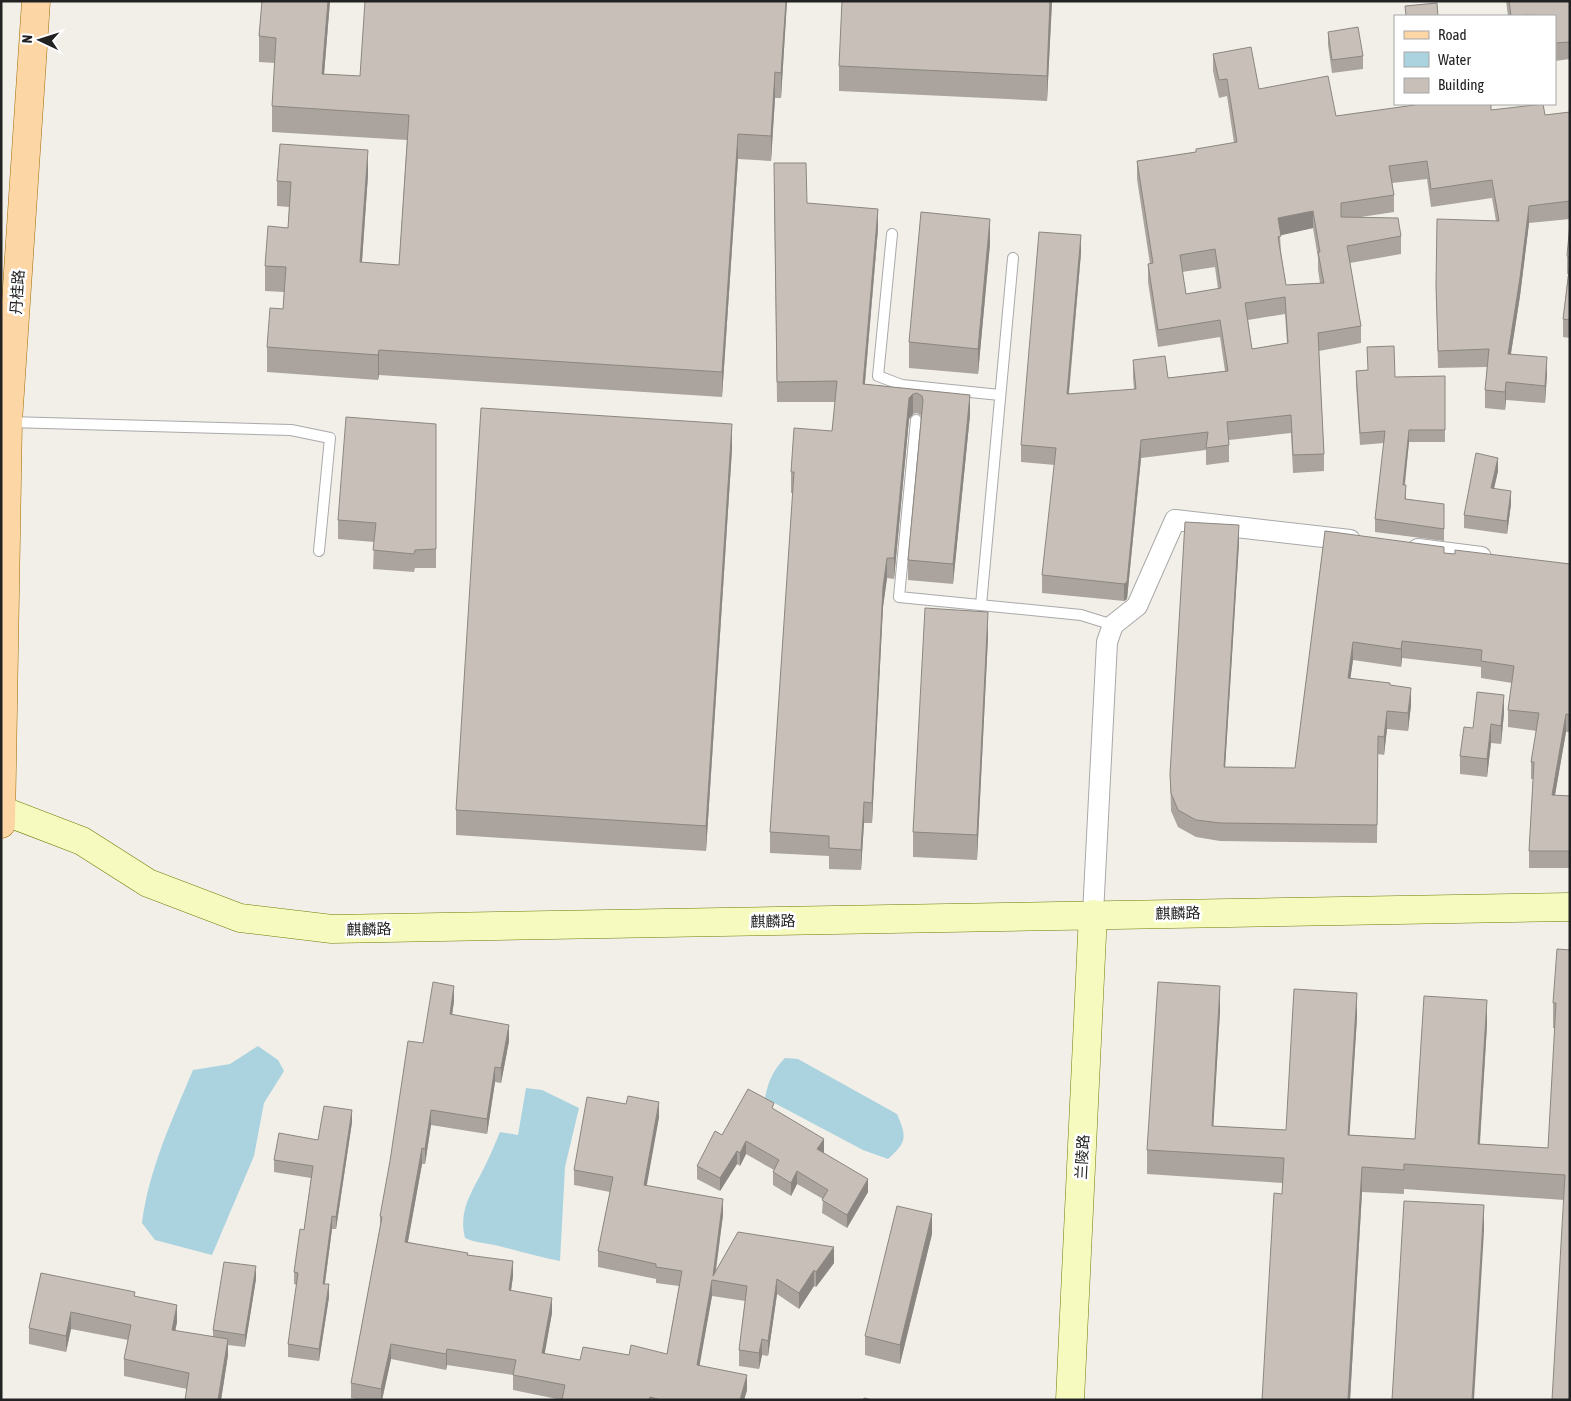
<svg xmlns="http://www.w3.org/2000/svg" width="1571" height="1401" viewBox="0 0 1571 1401" font-family="'Asap Condensed','Noto Sans SC',sans-serif">
<style>
.water{fill:#aad3df}
.lines{fill:none;stroke-linecap:round;stroke-linejoin:round}
.lane-casing{stroke:#a9a9a9;stroke-width:12}
.street-casing{stroke:#a9a9a9;stroke-width:22}
.secondary-casing{stroke:#707d05;stroke-width:29}
.primary-casing{stroke:#a06b00;stroke-width:29}
.lane{stroke:#fff;stroke-width:10}
.street{stroke:#fff;stroke-width:20}
.secondary{stroke:#f7fabf;stroke-width:28}
.primary{stroke:#fcd6a4;stroke-width:28}
.wall{fill:#aba49e;fill-rule:evenodd}
.shaded-wall{fill:#8b8681}
.building{fill:#c7bfb8;stroke:#8b8681;fill-rule:evenodd}
.labels{text-anchor:middle;dominant-baseline:central;stroke-width:5;stroke-linejoin:round;paint-order:stroke}
.street-label{font-size:15px;fill:#222;stroke:#fff}
</style>
<rect width="100%" height="100%" fill="#f2efe9"/>
<path class="water" d="M258,1046L278,1060L284,1071L264,1103L254,1156L212,1255L155,1240L142,1223C149,1169 172,1120 193,1070L230,1064Z
M785,1058L798,1059L897,1114C907,1137 907,1142 888,1159L863,1150L765,1098C768,1082 773,1070 785,1058Z
M526,1088L542,1090L579,1108L565,1167L560,1261C539,1257 519,1251 499,1246C487,1243 476,1243 465,1238C458,1210 472,1192 484,1168C490,1156 495,1144 500,1132L518,1135Z"/>
<g class="lines">
<g class="lane-casing">
<path id="lane" d="M892,234L878,376L902,385L1000,395
M916,420L899,597L1081,615L1113,625
M9,422L291,430L330,438L319,551
M981,605L1013,258"/>
</g>
<g class="street-casing">
<path id="street" d="M1418,549L1481,557
M1093,914L1107,642L1113,625L1137,606L1175,520L1350,540"/>
</g>
<g class="secondary-casing">
<path id="secondary" d="M1,810L82,841L148,883L240,918L332,929L1570,907
M1070,1400L1093,914"/>
</g>
<g class="primary-casing">
<path id="primary" d="M1,824L8,422L36,1"/>
</g>
<use href="#lane" class="lane"/>
<use href="#street" class="street"/>
<use href="#secondary" class="secondary"/>
<use href="#primary" class="primary"/>
</g>
<path class="wall" d="M262,1H330L324,74L360,76L787,1L781,98H775L771,161L738,159L722,397L379,375L378,380L267,372V347L283,309L284,292L265,291V266L288,228L289,207L277,206V181L368,175L362,263L399,265L407,140L272,132V106L275,63L259,62V36Z
M1052,1L1047,101L839,91V66Z
M1506,1H1570V59L1555,61V16H1508Z
M1328,32L1363,56V69L1332,73L1328,45Z
M1213,54L1259,89L1336,116L1413,106V104H1491V110L1545,115L1570,112V219L1529,223L1520,296L1511,354L1547,374L1545,403L1506,400L1505,410L1485,408V390L1487,367L1438,368L1436,286L1496,221L1492,198L1431,207L1427,179L1392,183L1394,195V212L1361,217L1401,236V254L1350,263L1361,326V343L1319,351L1324,454V471L1293,473L1291,433L1229,440V462L1206,465V450L1141,458L1127,599L1124,601L1042,593V575L1055,465L1021,462V445L1081,253L1069,394L1134,390L1133,377V360L1168,378L1225,371L1220,337L1158,347L1148,282V264H1150L1137,179V161L1196,152L1234,143L1227,96L1219,98L1213,71ZM1313,228L1318,258V270L1320,283L1286,285L1281,252L1280,235ZM1215,267L1218,289L1186,294L1182,272ZM1285,314L1287,343L1252,349L1248,320Z
M774,184L807,203L878,229L865,384L970,395V415L953,584L908,580V560L921,416L917,413L913,414L909,419L894,579L887,578L883,607L872,823H864L861,870L829,869V856L770,853V832L793,493H791V472L832,431L835,402H777Z
M1570,223V338L1563,337V319L1568,274H1567V256Z
M990,244L978,374L909,368V342Z
M1356,371L1395,377L1445,376V442H1409L1405,485L1406,499L1444,504V541L1375,532V519L1384,443L1360,445L1356,384Z
M436,424V568H415L414,572L373,569L374,542L338,539V520Z
M732,449L706,851L456,835V810Z
M1498,471L1494,489L1511,504L1507,534L1464,528V515Z
M1325,531L1444,553L1570,564V732H1566L1555,795L1570,796V868H1529V851L1533,779H1531V762L1537,731L1508,727V710L1512,683L1481,678V667L1402,658L1401,667L1353,660L1350,679L1390,685L1411,705L1408,731L1387,729L1384,755L1378,754L1377,843L1220,841L1196,837L1178,827L1171,811L1170,774L1239,543L1225,767L1295,768Z
M988,637L977,860L913,857V832Z
M1504,713L1501,744L1491,743L1487,777L1460,774V756L1473,728Z
M1570,950V1400L1564,1200L1404,1189V1194L1362,1192L1350,1400H1262L1283,1183L1147,1174V1150L1220,1011L1213,1126L1286,1130L1357,1018L1349,1135L1415,1139L1487,1025L1480,1144L1548,1148L1555,1028H1553V1003Z
M454,1001L452,1015L509,1041L501,1083L495,1082L487,1134L431,1125L425,1164H422L408,1242L468,1255L513,1276L511,1290L552,1313L544,1354L580,1360L629,1355L667,1354L679,1286L656,1283V1279L598,1267V1251L610,1192L574,1185V1170L659,1117L646,1186L723,1215L716,1271L834,1263L816,1287L814,1286L799,1309L777,1294L768,1356L762,1355L759,1369L739,1366V1350L745,1301L712,1296L699,1365L747,1390L744,1400H562L513,1390V1375L447,1365L446,1370L391,1359L382,1400H359L351,1398V1383L380,1227V1216Z
M774,1109L824,1152L823,1153L868,1192L847,1228L822,1213L823,1199L797,1184L791,1196L773,1185V1172L774,1170L746,1154L740,1166L737,1164L720,1191L697,1179V1166L722,1135Z
M352,1122L336,1229H332L325,1284L329,1297L319,1361L288,1357V1344L297,1285L294,1284V1272L304,1230L311,1178L274,1172V1160L318,1140Z
M932,1234L900,1364L865,1355V1336Z
M41,1273L135,1296L177,1322L175,1331L213,1337V1330L256,1279L245,1347L228,1345V1355L221,1400H185L187,1389L124,1376V1359L128,1340L71,1329L66,1352L29,1344V1328Z"/>
<path class="shaded-wall" d="M328,1H330L322,99V74Z
M786,1H787L781,98V73Z
M1050,1H1052L1047,101V76Z
M775,72V98L771,161V136Z
M738,134V159L722,397V372Z
M368,150V175L360,288V262Z
M1529,206V223L1520,296L1508,371V354Z
M878,209V229L863,404V384Z
M1313,211V228L1278,236V218Z
M990,219V244L978,374V349Z
M1081,235V253L1067,411V394Z
M379,350V375L378,380V355Z
M1547,357V374L1545,403V386Z
M1506,382V400L1505,410V392Z
M913,394V414L909,419L894,579V558L909,398Z
M970,395V415L953,584V564Z
M732,424V449L706,851V826Z
M1409,430V442L1403,497V485Z
M1141,440V458L1127,599L1124,601V584Z
M1498,458V471L1491,501V488Z
M1511,491V504L1507,534V521Z
M1239,525V543L1224,785V767Z
M887,558V578L883,607L872,823V803L883,587Z
M988,612V637L977,860V835Z
M1402,641V658L1401,667V649Z
M1353,642V660L1348,696V678Z
M1411,688V705L1408,731V713Z
M1504,695V713L1501,744V726Z
M1387,711V729L1384,755V737Z
M1566,714V732L1552,812V795Z
M1491,724V743L1487,777V759Z
M864,802V823L861,870V850Z
M454,986V1001L450,1029V1014Z
M1220,986V1011L1212,1150V1126Z
M1357,993V1018L1348,1160V1135Z
M1487,1000V1025L1478,1169V1144Z
M509,1025V1041L501,1083V1068Z
M495,1067V1082L487,1134V1119Z
M659,1102V1117L644,1201V1185Z
M352,1110V1122L336,1229V1217Z
M431,1110V1125L425,1164V1149Z
M824,1139V1152L817,1162V1149Z
M746,1141V1154L740,1166V1153Z
M422,1148V1164L405,1257V1242Z
M737,1151V1164L720,1191V1178Z
M1362,1167V1192L1350,1400H1348Z
M797,1171V1184L791,1196V1183Z
M868,1179V1192L847,1228V1215Z
M723,1199V1215L714,1281L713,1276Z
M1484,1205V1231L1474,1400H1472Z
M932,1214V1234L900,1364V1345Z
M332,1216V1229L323,1296V1284Z
M834,1247V1263L816,1287V1272Z
M513,1261V1276L509,1305V1290Z
M256,1266V1279L245,1347V1335Z
M814,1270V1286L799,1309V1293Z
M777,1279V1294L768,1356V1341Z
M712,1280V1296L697,1380V1365Z
M329,1284V1297L319,1361V1349Z
M552,1298V1313L542,1369V1353Z
M177,1305V1322L172,1347V1330Z
M71,1312V1329L66,1352V1336Z
M228,1339V1355L221,1400H218Z
M762,1339V1355L759,1369V1353Z
M391,1344V1359L382,1400H381V1389Z
M447,1349V1365L446,1370V1354Z
M747,1375V1390L744,1400H740Z"/>
<path class="building" d="M262,1H328L322,74L360,76L365,1H786L781,73L775,72L771,136L738,134L722,372L379,350L378,355L267,347L270,308L283,309L286,267L265,266L268,226L288,228L291,182L277,181L280,144L368,150L360,262L399,265L409,115L272,106L276,38L259,36Z
M842,1H1050L1047,76L839,66Z
M1509,1H1570V42L1555,43V16H1530L1529,15L1520,16H1511Z
M1437,3L1438,16H1406L1405,6Z
M1358,27L1363,56L1332,60L1328,32Z
M1251,47L1259,89L1328,76L1336,116L1415,105V104H1491V110L1543,104L1545,115L1570,112V201L1529,206L1520,278L1508,354L1547,357L1545,386L1506,382L1505,392L1485,390L1489,349L1438,351L1436,286L1437,219L1499,221L1492,180L1431,189L1427,161L1389,166L1394,195L1341,203V217L1398,218L1401,236L1347,246L1361,326L1318,333L1324,454L1293,455L1291,415L1227,422L1229,445L1206,448L1208,432L1141,440L1127,582L1124,584L1042,575L1056,448L1021,445L1039,232L1081,235L1067,394L1136,389L1133,360L1165,356L1168,378L1228,371L1220,320L1158,330L1148,264L1153,263L1137,161L1196,152V149L1237,142L1227,79L1219,80L1213,54ZM1313,211L1320,252H1318L1324,283L1286,285L1278,237L1281,236L1278,218ZM1215,249L1221,288L1186,294L1180,255ZM1285,297L1288,343L1252,349L1245,303Z
M774,163H806L807,203L878,209L863,384L970,395L953,564L908,560L923,400L922,396L917,393L913,394L909,398L894,558H887L883,587L872,803L864,802L861,850L829,848V836L770,832L794,472H791L794,428L832,431L837,381L777,382Z
M921,212L990,219L978,349L909,342Z
M1570,223V257L1567,256Z
M1570,263V320L1563,319Z
M1394,346L1395,377L1445,376V430H1409L1403,485H1406L1405,499L1444,504V529L1375,519L1385,431L1360,433L1356,371L1368,370L1367,347Z
M481,408L732,424L706,826L456,810Z
M346,417L436,424V549L415,550L414,554L373,550L376,523L338,520Z
M1476,453L1498,458L1491,488L1511,491L1507,521L1464,515Z
M1185,522L1239,525L1224,767L1295,768L1325,531L1444,547V553L1455,554V550L1570,564V715L1566,714L1552,795L1570,796V851H1529L1534,762H1531L1539,713L1508,710L1514,666L1481,661L1482,650L1402,641L1401,649L1353,642L1348,678L1390,683V685L1411,688L1408,713L1387,711L1384,737L1378,736L1377,825L1220,823L1196,820L1178,810L1171,793L1170,774Z
M925,608L988,612L977,835L913,832Z
M1477,692L1504,695L1501,726L1491,724L1487,759L1460,756L1464,727L1473,728Z
M1557,949L1570,950V1400H1552L1565,1175L1404,1164V1170L1362,1167L1348,1400H1262L1274,1193L1282,1194L1284,1158L1147,1150L1158,982L1220,986L1212,1126L1286,1130L1294,989L1357,993L1348,1135L1415,1139L1424,996L1487,1000L1478,1144L1548,1148L1556,1003H1553Z
M433,982L454,986L450,1014L509,1025L501,1068L495,1067L487,1119L431,1110L425,1149L422,1148L405,1242L468,1253L467,1255L513,1261L509,1290L552,1298L542,1353L580,1360L583,1347L629,1355L631,1345L667,1354L682,1271L656,1267V1264L598,1251L613,1177L574,1170L587,1097L626,1104L628,1096L659,1102L644,1185L723,1199L713,1276L738,1232L834,1247L816,1272L814,1270L799,1293L777,1279L768,1341L762,1339L759,1353L739,1350L747,1286L712,1280L697,1365L747,1375L740,1400H661L650,1397L649,1400H562L565,1385L513,1375L516,1360L447,1349L446,1354L391,1344L381,1389L351,1383L382,1217L380,1216L390,1161L408,1041L423,1043Z
M748,1089L774,1103L772,1108L824,1139L817,1149L868,1179L847,1215L822,1200L828,1190L797,1171L791,1183L773,1172L779,1160L746,1141L740,1153L737,1151L720,1178L697,1166L715,1131L722,1135Z
M324,1106L352,1110L336,1217L332,1216L323,1284H329L319,1349L288,1344L298,1273L294,1272L300,1229L304,1230L313,1166L274,1160L279,1133L318,1140Z
M1404,1201L1484,1205L1472,1400H1392Z
M897,1206L932,1214L900,1345L865,1336Z
M224,1262L256,1266L245,1335L213,1330Z
M41,1273L135,1292L134,1296L177,1305L172,1330L228,1339L218,1400H185L189,1373L124,1359L131,1325L71,1312L66,1336L29,1328Z
M864,1398L872,1400H863Z"/>
<g class="labels">
<g class="street-label">
<text transform="translate(17 292) rotate(-86)">丹桂路</text>
<text transform="translate(1178 913) rotate(-1)">麒麟路</text>
<text transform="translate(773 921) rotate(-1)">麒麟路</text>
<text transform="translate(369 929) rotate(-1)">麒麟路</text>
<text transform="translate(1082 1157) rotate(-87)">兰陵路</text>
</g>
</g>
<rect width="1571" height="1401" fill="none" stroke="#222222" stroke-width="5"/>
<rect x="1394" y="15" width="162" height="90" fill="#ffffff" stroke="#a7a7a7"/>
<rect x="1404" y="31" width="25" height="8" fill="#fcd6a4" stroke="#a7a7a7"/>
<text x="1438" y="40" font-size="15" fill="#222222">Road</text>
<rect x="1404" y="52" width="25" height="15" fill="#aad3df" stroke="#a7a7a7"/>
<text x="1438" y="65" font-size="15" fill="#222222">Water</text>
<rect x="1404" y="78" width="25" height="15" fill="#c7bfb8" stroke="#a7a7a7"/>
<text x="1438" y="90" font-size="15" fill="#222222">Building</text>
<g transform="translate(40 40) rotate(274)" stroke="#ffffff" stroke-width="4" paint-order="stroke">
<path d="M0-4L9 19L0 12L-9 19Z" fill="#222222"/>
<text y="-8" font-size="14" font-weight="bold" text-anchor="middle" fill="#222222">N</text>
</g>
</svg>
